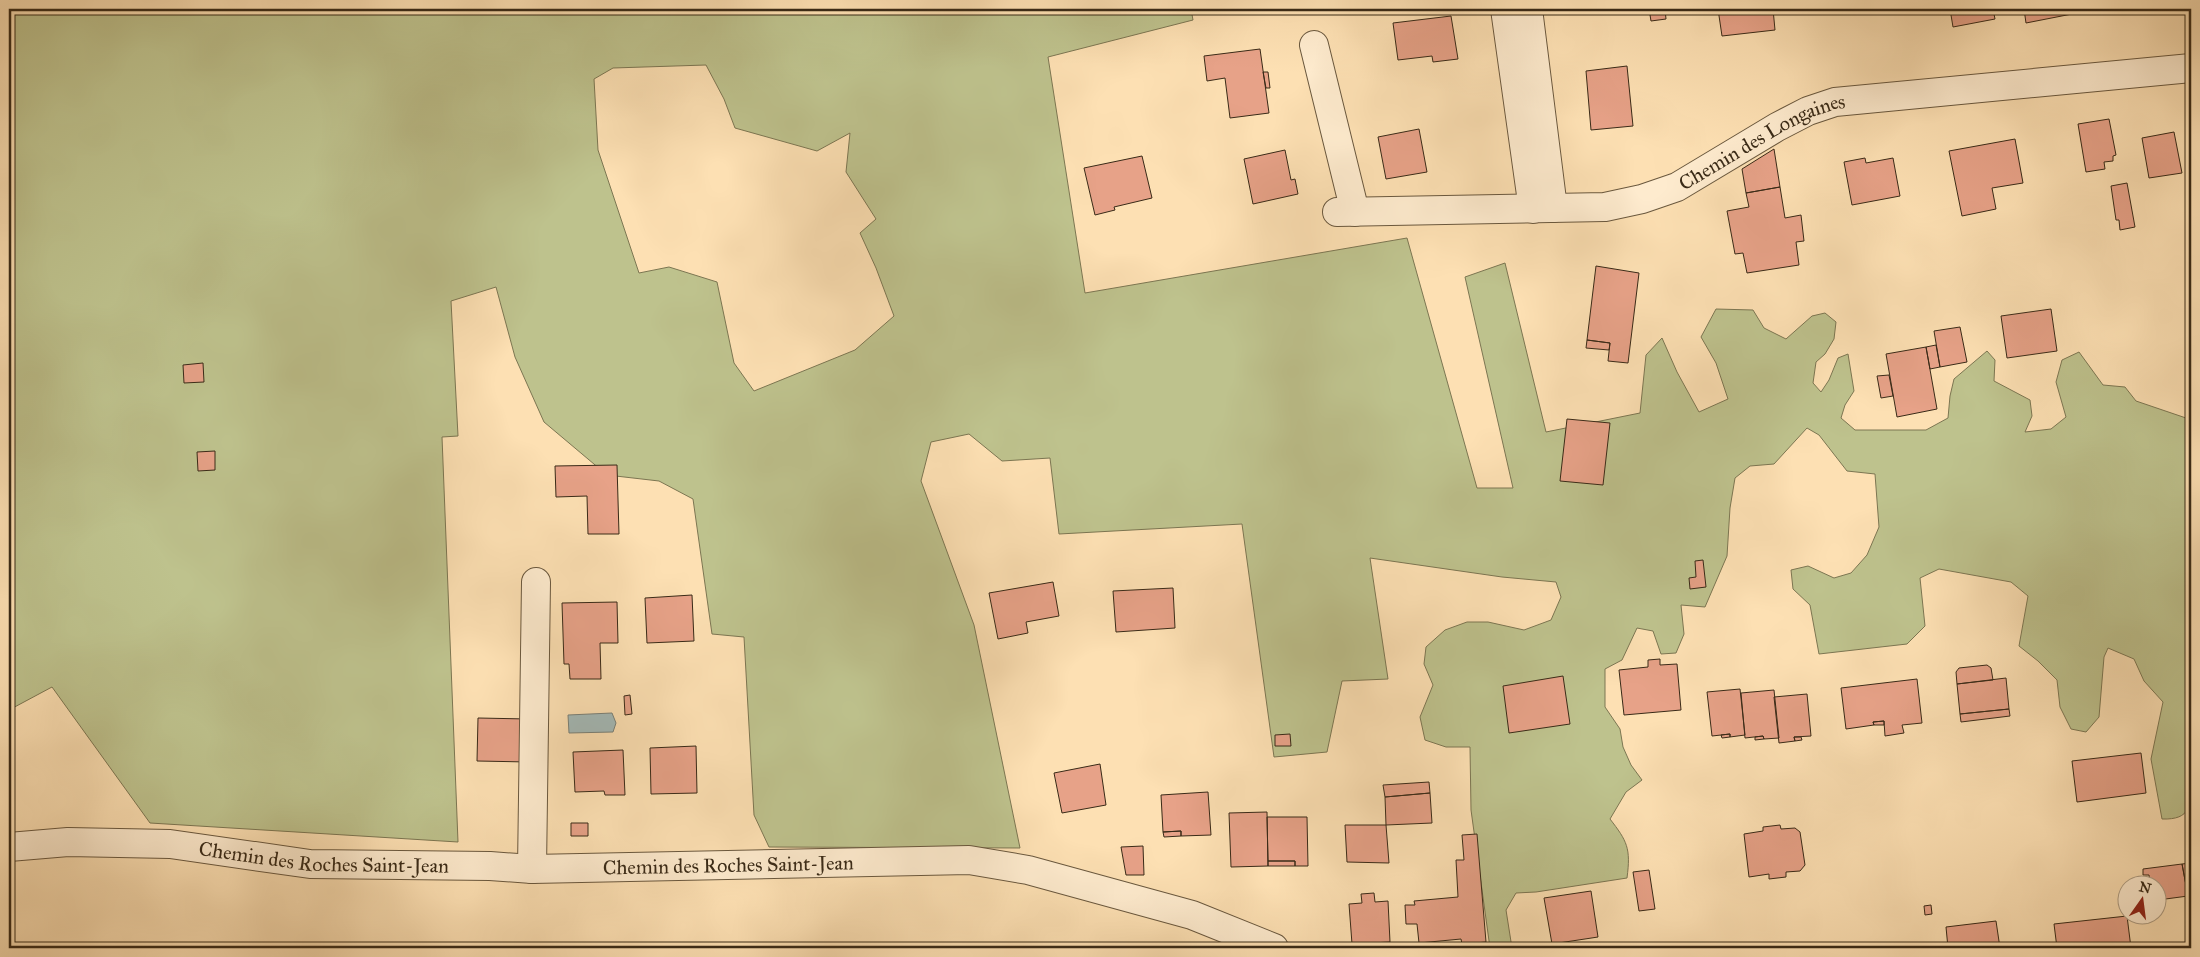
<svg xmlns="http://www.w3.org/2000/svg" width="2200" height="957" viewBox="0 0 2200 957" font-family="'IM FELL Great Primer',serif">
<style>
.green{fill:#bec28d;stroke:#7c7652;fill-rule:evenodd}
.water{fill:#a4bab8;stroke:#798078}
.building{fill:#e7a288;stroke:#392a17}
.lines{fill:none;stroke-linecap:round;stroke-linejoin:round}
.minor-casing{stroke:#6a583e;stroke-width:30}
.minor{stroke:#feebce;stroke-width:28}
.labels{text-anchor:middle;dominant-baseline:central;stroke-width:4.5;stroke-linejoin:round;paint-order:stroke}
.street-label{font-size:20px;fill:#392a17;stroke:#feebce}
</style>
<rect width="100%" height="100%" fill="#fde0b3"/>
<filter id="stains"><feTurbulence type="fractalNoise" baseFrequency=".004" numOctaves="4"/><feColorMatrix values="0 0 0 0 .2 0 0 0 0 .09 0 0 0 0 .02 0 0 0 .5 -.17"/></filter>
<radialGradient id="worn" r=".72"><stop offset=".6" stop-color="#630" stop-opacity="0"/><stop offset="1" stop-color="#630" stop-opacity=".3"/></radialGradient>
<path class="green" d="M9,9H1191L1193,20L1048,57L1085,293L1407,238L1477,488H1513L1465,277L1505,263L1546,432L1640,413L1646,355L1662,338L1677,372L1699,412L1728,399L1716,363L1701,337L1716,309L1753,310L1764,328L1786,339L1812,316L1825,313L1836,322L1834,339L1825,354L1816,362L1813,383L1821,392L1829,380L1838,358L1848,354L1854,391L1845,405L1841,418L1855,430H1926L1948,418L1950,396L1954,379L1987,351L1995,360L1994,381L2030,400L2032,416L2025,432L2051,429L2066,417L2056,382L2062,360L2079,352L2103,385L2125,387L2136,401L2186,418L2191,417V780L2188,781C2192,805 2191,820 2162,819L2151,759L2163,702L2144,681L2134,659L2108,648L2104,657L2099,717L2086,732L2071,729L2060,707L2057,680L2038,661L2019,646L2028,596L2011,582L1939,569L1920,578L1925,626L1907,644L1819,654L1810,605L1793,589L1791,570L1808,566L1834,578L1851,573L1867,555L1879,527L1875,474L1847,471L1819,435L1807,428L1774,464L1750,466L1735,478L1730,508L1727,556L1705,607L1681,605L1684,634L1676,653L1661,654L1653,631L1637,628L1622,660L1605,669V707L1620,729L1623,747L1631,765L1642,780L1626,792L1610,819C1627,841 1631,848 1627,878L1536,892L1516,893L1506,910L1512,948H1490L1471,810L1470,747H1446L1425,740L1420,717L1433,685L1424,664L1426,647L1445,630L1467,622H1488L1524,630L1551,620L1561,597L1556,582L1502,577L1370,558L1388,679L1342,681L1327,752L1274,757L1242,524L1059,534L1050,458L1002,461L969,434L931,442L921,481L974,625L1020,848L769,847L754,815L744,637L712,634L693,499L659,481L607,475L544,422L515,357L496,287L451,301L458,436L442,437L458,842L150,823L52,687L9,710ZM706,65L724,99L735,128L817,151L850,133L846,172L876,219L860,233L876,268L894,316L855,350L754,391L734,363L717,282L669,267L639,273L598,150L594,79L613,68Z"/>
<path class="water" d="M612,713L616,723L613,732L569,733L568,715Z"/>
<path class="building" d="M1649,9H1665L1666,19L1651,21Z
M1718,9H1773L1775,30L1722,36Z
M1950,9H1993L1995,19L1953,27Z
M2024,9H2076L2077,13L2026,23Z
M1451,16L1458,59L1433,62L1432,56L1398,60L1393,23Z
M1260,49L1269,113L1230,118L1225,78L1207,81L1204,56Z
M1627,66L1633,126L1591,130L1586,71Z
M1263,72H1268L1270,88H1266Z
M2109,119L2116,155L2113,156V161L2104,162L2105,169L2086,172L2078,124Z
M1419,129L1427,172L1386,179L1378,137Z
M2174,132L2182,173L2149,178L2142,138Z
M2015,139L2023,183L1992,188L1996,209L1962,216L1949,151Z
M1774,149L1780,187L1746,193L1742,169Z
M1285,150L1291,180L1295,179L1298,194L1253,204L1244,159Z
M1142,156L1152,198L1114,207L1115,210L1095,215L1084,168Z
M1865,158L1866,163L1893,158L1900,196L1852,205L1844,162Z
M2127,183L2135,227L2120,230L2119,220H2116L2111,186Z
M1780,187L1785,218L1801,215L1804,241L1796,242L1799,265L1747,273L1743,253L1735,254L1727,211L1749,207L1746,193Z
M1596,266L1639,273L1628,363L1608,361L1610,343L1587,340Z
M2051,309L2057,351L2007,358L2001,316Z
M1960,327L1967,362L1940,367L1934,331Z
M1587,340L1610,343L1609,350L1586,348Z
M1936,345L1940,367L1930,369L1926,347Z
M1926,347L1937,409L1897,417L1886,354Z
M203,363L204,382L184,383L183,365Z
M1889,375L1893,396L1881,398L1877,376Z
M1567,419L1610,423L1603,485L1560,481Z
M215,451V470L198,471L197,452Z
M617,465L619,534H588L587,496L556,497L555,466Z
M1703,560L1706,587L1690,589L1689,578L1696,577L1695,561Z
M1053,582L1059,616L1026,622L1028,633L998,639L989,593Z
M1173,588L1175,628L1116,632L1113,591Z
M692,595L694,641L647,643L645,598Z
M617,602L618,643H600L601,679H570L569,664H564L562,603Z
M1660,659V665L1677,664L1681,710L1624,715L1619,670L1648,667V660Z
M1987,665L1991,668L1993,680L1957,684L1956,672L1959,668Z
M1563,676L1570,724L1509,733L1503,686Z
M2006,678L2009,709L1960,714L1957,684Z
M1917,679L1922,723L1902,725L1904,733L1885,736L1884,721L1873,722L1874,725L1846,729L1841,688Z
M1740,689L1745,735L1730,737V734L1712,736L1707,692Z
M1774,690L1779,738L1764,739L1763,736L1745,738L1741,693Z
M1807,694L1811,736L1794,737L1795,741L1779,743L1774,697Z
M630,695L632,714L625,715L624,696Z
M2009,709L2010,716L1961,722L1960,714Z
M478,718L528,719V762L477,761Z
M1884,721V725H1874L1873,722Z
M1290,734L1291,746H1275V735Z
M1730,734V737L1722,738L1721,735Z
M1763,736L1764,739L1755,740V737Z
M1794,737H1801L1802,740L1795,741Z
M696,746L697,793L651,794L650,748Z
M623,750L625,795H605L604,791L575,792L573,752Z
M2141,753L2146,793L2077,802L2072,761Z
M1100,764L1106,805L1062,813L1054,773Z
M1429,782L1430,793L1385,797L1383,785Z
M1208,792L1211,835L1181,836V831L1163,832L1161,795Z
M1430,793L1432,823L1386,825L1385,797Z
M1267,812L1268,866L1231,867L1229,813Z
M1267,817H1307L1308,866H1295V861H1268Z
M571,823H588V836H571Z
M1345,825H1386L1389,863L1347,862Z
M1780,825L1781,829L1795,828L1800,832L1805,865L1800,871L1786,872V877L1769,879V874L1749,877L1744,834L1763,831V827Z
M1181,831V836L1164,837L1163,832Z
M1477,834L1486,942L1462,944L1461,939L1419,943L1417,924H1406L1405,905H1415L1414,901L1458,897L1456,860H1464L1462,835Z
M1143,846L1144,875H1126L1121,847Z
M1268,861H1295V866H1268Z
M2191,863V895L2188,896L2182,864Z
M2182,864L2188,896L2158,900V884H2150L2149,875H2143V869Z
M1649,870L1655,909L1639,911L1633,872Z
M1591,891L1598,937L1552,944L1544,898Z
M1374,893L1375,902L1388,901L1390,942L1352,944L1349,904L1362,903L1361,894Z
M1931,905L1932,914L1925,915L1924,906Z
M2127,916L2131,948H2057L2054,924Z
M1996,921L2000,948H1948L1946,927Z"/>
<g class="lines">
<g class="minor-casing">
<g id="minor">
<path d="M1505,9L1533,209"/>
<path d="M1528,9L1553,208"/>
<path d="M1314,45L1355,212"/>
<path id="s1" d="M1337,212L1605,207L1642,199L1677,187L1777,127L1808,111L1835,102L2191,68"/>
<path id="s2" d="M9,847L68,842L170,844L310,864L490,866L532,869L969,860L1028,870L1192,915L1274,948"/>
<path d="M532,869L536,582"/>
</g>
</g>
<use href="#minor" class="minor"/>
</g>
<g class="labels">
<g class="street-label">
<text stroke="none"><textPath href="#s1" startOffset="440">Chemin des Longaines</textPath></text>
<text stroke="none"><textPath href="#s2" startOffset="316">Chemin des Roches Saint-Jean</textPath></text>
<text stroke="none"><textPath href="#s2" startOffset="721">Chemin des Roches Saint-Jean</textPath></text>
</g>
</g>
<rect width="2200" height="957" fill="none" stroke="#fde0b3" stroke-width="30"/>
<rect x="10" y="10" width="2180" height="937" fill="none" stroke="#392a17" stroke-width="2.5"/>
<rect x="15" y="15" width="2170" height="927" fill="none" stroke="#392a17"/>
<g transform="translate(2142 900) rotate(14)"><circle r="24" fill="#feebce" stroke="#af9e85"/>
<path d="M0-4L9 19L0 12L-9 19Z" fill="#8f2418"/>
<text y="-8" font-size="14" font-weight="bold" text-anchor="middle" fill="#392a17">N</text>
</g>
<rect width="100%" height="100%" filter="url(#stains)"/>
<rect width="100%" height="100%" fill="url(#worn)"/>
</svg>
